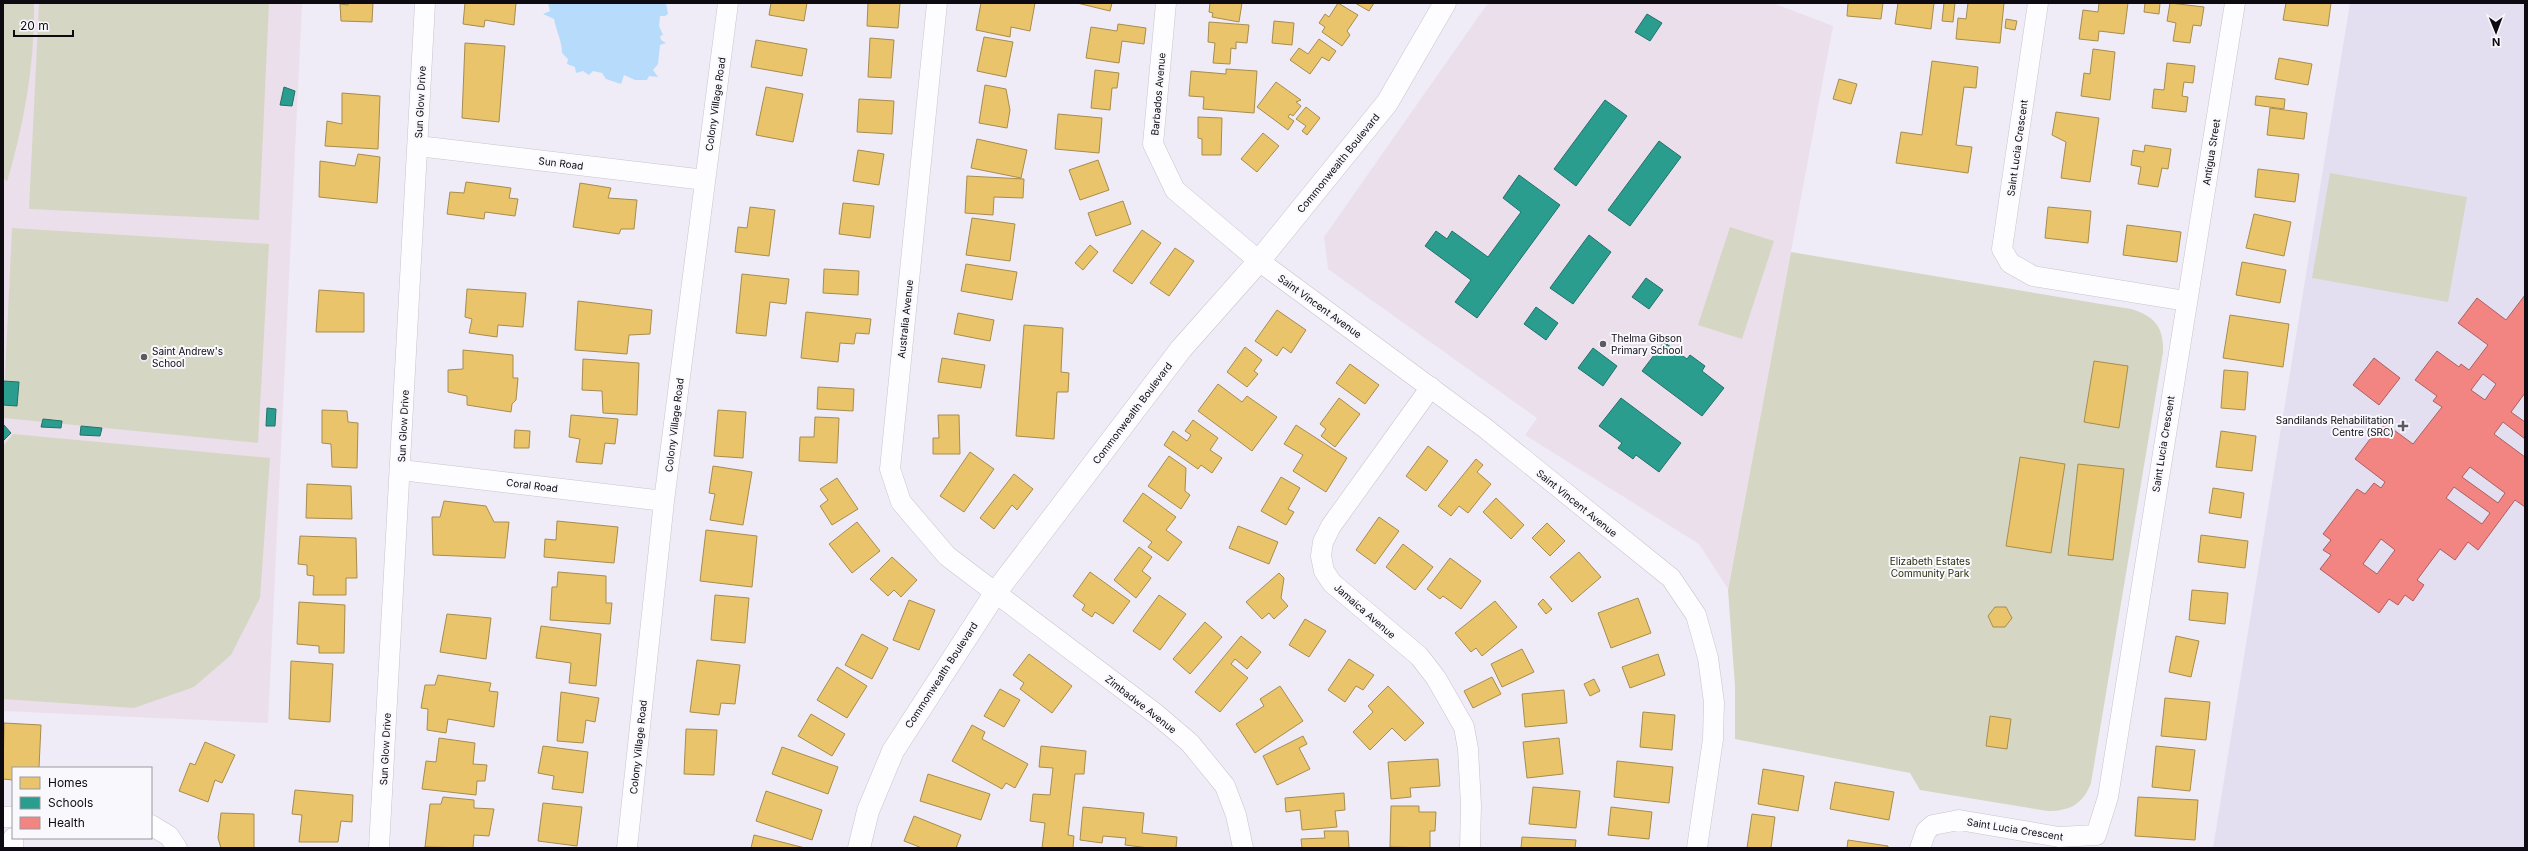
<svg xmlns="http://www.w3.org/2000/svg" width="2528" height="851" viewBox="0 0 2528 851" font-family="Inter,sans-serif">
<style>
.built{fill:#e3dff0}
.education{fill:#ebdfeb}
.green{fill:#d5d7c4}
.water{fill:#b7dbfa}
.homes{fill:#e9c46a;stroke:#a78c4f}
.schools{fill:#2a9d8f;stroke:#217169}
.health{fill:#f28482;stroke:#ad6060;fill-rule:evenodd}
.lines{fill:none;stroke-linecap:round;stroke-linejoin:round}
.minor-casing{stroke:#c7c5cd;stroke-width:21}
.tertiary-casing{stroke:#c7c5cd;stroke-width:23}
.minor{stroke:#fdfcfe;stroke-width:20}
.tertiary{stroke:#fdfcfe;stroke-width:22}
.poi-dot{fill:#5c5a62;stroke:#f9f8fc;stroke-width:1.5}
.labels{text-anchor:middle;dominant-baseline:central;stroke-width:4;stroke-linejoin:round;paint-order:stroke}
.street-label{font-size:10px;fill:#0d0b11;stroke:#f9f8fc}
.poi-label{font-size:10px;fill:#0d0b11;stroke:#f9f8fc;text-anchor:start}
.park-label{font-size:10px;fill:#2a2f0e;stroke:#f9f8fc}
</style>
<rect width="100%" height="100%" fill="#efecf7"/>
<path class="built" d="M2350,3H2525V848H2213Z"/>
<path class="education" d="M3,3H302L268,723L3,711Z
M1488,3H1773L1833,26L1728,589L1699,544L1525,435L1537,418L1328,269L1324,237Z"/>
<path class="green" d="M3,3H34C35,64 24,124 7,182L3,177Z
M39,3H269L259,220L29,209Z
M2330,173L2467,197L2448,302L2312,278Z
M1730,227L1774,241L1742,339L1698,325Z
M12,228L269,244L258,443L3,418Z
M1791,252L2131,309C2155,316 2164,328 2163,352L2091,783C2083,804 2070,811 2048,811L1920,790L1910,773L1735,739V686L1728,590Z
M13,434L270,458L260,598L231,655L194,687L134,708L3,699V446Z"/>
<path class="water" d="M548,3H666L668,14L665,16H660L659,26L663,35L660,36L661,40L666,43L660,45L658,64L653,70L658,77L649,76L647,80H635L624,75L621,84L606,79L602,73L593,71L589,75L583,71L576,73L575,67L567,64L568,59L562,53C562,41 556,30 554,19L543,14L550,11Z"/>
<path class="homes" d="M348,3H373L372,22L341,21L340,4L348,5Z
M465,3H516L514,25L485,20L484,27L463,24Z
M771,3H807L804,21L769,15Z
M868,3H900L898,28L867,26Z
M981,3H1035L1030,31L1011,27L1010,37L976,30Z
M1077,3H1112L1110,11Z
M1210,3H1242L1239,22L1212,17L1213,13L1209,12Z
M1338,3L1358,15L1347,31L1350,35L1342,46L1322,32L1325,27L1319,23L1325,14L1329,17Z
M1355,3H1374L1369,11Z
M1848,3H1883L1881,19L1847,16Z
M1898,3H1934L1931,29L1895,24Z
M1944,3H1955L1953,22L1942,21Z
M1968,3H2004L2000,43L1956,39L1958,18L1966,19Z
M2099,3H2128L2124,34L2099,31L2098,41L2079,39L2083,10L2098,12Z
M2145,3H2160L2159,14L2144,12Z
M2170,3L2204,7L2201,26L2193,25L2190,43L2173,41L2176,23L2167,21Z
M2286,3H2331L2328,26L2283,20Z
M2006,19L2017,21L2015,30L2005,28Z
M1274,21L1294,23L1292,45L1272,43Z
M1209,22L1249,25L1247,43L1236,42V49L1231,48L1230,64L1213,63L1215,43L1208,42Z
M1118,24L1146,28L1144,44L1122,41L1119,63L1086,58L1091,27L1117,31Z
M984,37L1013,42L1006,77L977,71Z
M870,38L894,40L891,78L868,77Z
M1319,39L1336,51L1329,61L1322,57L1310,74L1290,60L1299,48L1308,54Z
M756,40L807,49L802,76L751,67Z
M465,43L505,46L499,122L462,118Z
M2093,49L2115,52L2110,100L2081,96L2084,73L2090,74Z
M2279,58L2312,64L2308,85L2275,79Z
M1932,61L1978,67L1976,88L1964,87L1956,145L1972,147L1968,173L1896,163L1901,132L1922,135Z
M2167,63L2195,66L2193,83L2184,82L2182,96L2188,97L2186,112L2152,108L2154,89L2164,90Z
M1226,69L1257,71L1254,113L1203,109L1204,97L1189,96L1191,71L1226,74Z
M1095,70L1119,73L1117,88H1112L1110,110L1091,108Z
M1839,79L1857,84L1851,104L1833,99Z
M1276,82L1301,100L1296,102L1301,106L1293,116L1290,114L1288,117L1294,121L1288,130L1257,107Z
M985,85L1006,89L1010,110L1007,128L979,123Z
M766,87L803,94L793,142L756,135Z
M342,93L380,96L378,149L325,146L327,121L342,124Z
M2256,96L2285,99L2284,109L2255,105Z
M859,99L894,101L892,134L857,132Z
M1306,107L1320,118L1307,135L1302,131L1306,126L1296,119Z
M2270,108L2307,113L2304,139L2267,135Z
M2056,112L2099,118L2090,182L2061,178L2066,142L2052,135Z
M1058,114L1102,118L1099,153L1055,149Z
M1198,117L1222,118L1221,155H1202V139L1198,138Z
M1263,133L1279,146L1257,172L1241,159Z
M977,139L1027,150L1021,178L971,168Z
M2145,145L2171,149L2168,169L2162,168L2158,187L2138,184L2141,167L2131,165L2133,150L2144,152Z
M858,150L884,154L879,185L853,181Z
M358,154L380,157L377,203L319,197L320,161L355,166Z
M1098,160L1109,190L1080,200L1069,170Z
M2258,169L2299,174L2295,202L2255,197Z
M967,176L1024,179L1023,198L994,197L993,215L965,213Z
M466,182L511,188L509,198L518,199L515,216L485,212L484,219L447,214L450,192L464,193Z
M580,183L611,188L608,198L637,200L634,229H621L619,234L573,227Z
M1123,201L1131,224L1096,236L1088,213Z
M843,203L874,206L870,238L839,234Z
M750,207L775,210L769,256L735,252L738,227L747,228Z
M2048,207L2091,211L2088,243L2045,238Z
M2254,214L2291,222L2284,256L2246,248Z
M972,218L1015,224L1010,261L966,255Z
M2127,225L2181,232L2177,262L2123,255Z
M1142,230L1161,243L1132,284L1113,271Z
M1090,245L1098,252L1083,270L1075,263Z
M1175,248L1194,261L1169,296L1150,283Z
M2242,262L2286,270L2280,303L2236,295Z
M966,264L1017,272L1012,300L961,291Z
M824,269L859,271L858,295L823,293Z
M742,274L789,279L786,304L770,302L766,336L736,333Z
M467,289L526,293L523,327L498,325L497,337L469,333L472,319L465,317Z
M319,290L364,293V332H316Z
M578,301L652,310L650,334L629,335L627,354L575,350Z
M1277,310L1306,330L1291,353L1283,347L1277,356L1255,341Z
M806,312L871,319L869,334L856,333L854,344L840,343L838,362L801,358Z
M958,313L994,320L990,341L954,334Z
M2230,315L2289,324L2283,367L2223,358Z
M1024,325L1063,328L1061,372L1069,373L1068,392H1057L1054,439L1016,436Z
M1245,347L1262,360L1254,371L1258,374L1247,387L1227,372Z
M463,350L513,355V378H518L516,400L512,404L511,412L467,405V396L448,392V370L463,369Z
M942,358L985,365L981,388L938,382Z
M583,359L639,363L637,415L603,413L602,391L582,390Z
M2094,361L2128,366L2119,428L2084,422Z
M1350,364L1379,385L1365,404L1336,383Z
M2224,370L2248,372L2245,410L2221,408Z
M1218,384L1242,402L1247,396L1277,417L1252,451L1198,411Z
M818,387L854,389L853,411L817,409Z
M1339,398L1360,414L1335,447L1321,436L1326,429L1320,424Z
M322,410L347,411L348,422L358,423L357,468L332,467L331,444L322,443Z
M718,410L746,412L743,458L714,456Z
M571,415L618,419L615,444L605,443L602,464L576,462L580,439L569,437Z
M938,415H959L960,454H933V438H939Z
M815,417L839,418L837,463L799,461L800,437H814Z
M1193,420L1218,438L1210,450L1222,458L1212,473L1201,465L1198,469L1164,445L1173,431L1187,441L1191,435L1185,431Z
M1296,425L1347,458L1326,492L1293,471L1303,455L1284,444Z
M515,430L530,431L529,448H514Z
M2221,431L2256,436L2252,471L2216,467Z
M1428,446L1448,461L1426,491L1406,476Z
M970,452L994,469L964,512L940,496Z
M1169,456L1186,468L1185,491L1190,495L1181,509L1148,486Z
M2020,457L2065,464L2051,553L2006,546Z
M1476,459L1483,465L1477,472L1491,484L1468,513L1459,506L1451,516L1438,506Z
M2078,464L2124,469L2113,560L2068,555Z
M713,466L752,472L743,525L710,520L715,494L709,493Z
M1014,474L1033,489L1017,510L1012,505L994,529L980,518Z
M1281,477L1300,488L1288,509L1294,512L1286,525L1261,511Z
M837,478L858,509L832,525L820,506L828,500L820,489Z
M307,484L351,486L352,519L306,518Z
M2213,488L2244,493L2241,518L2209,513Z
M1143,493L1176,517L1166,530L1182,542L1168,561L1148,547L1152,542L1123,521Z
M1496,498L1524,525L1511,539L1483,512Z
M444,501L486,506L494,522H509L505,558L433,555L432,517H440Z
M1379,517L1399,531L1375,564L1356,550Z
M557,521L618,527L614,563L544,557L545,539L556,540Z
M857,522L880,551L852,573L829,544Z
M1547,523L1565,541L1550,556L1532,538Z
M1238,526L1278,542L1269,564L1229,548Z
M706,530L757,536L752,587L700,581Z
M2201,535L2248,541L2245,568L2198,562Z
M300,536L356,538L357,578H346V595H313L314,576L307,575V565L298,564Z
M1403,544L1433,567L1415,590L1386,567Z
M1139,547L1152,557L1142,571L1151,578L1136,598L1114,580Z
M1579,552L1601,577L1572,602L1550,577Z
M892,557L917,580L901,597L894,590L888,596L870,579Z
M1450,558L1481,581L1461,609L1443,596L1440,599L1427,589Z
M558,572L606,576V603H612L610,624L550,620L552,587H557Z
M1090,572L1130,601L1113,624L1095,612L1092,617L1082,610L1085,605L1073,596Z
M1279,573L1284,578L1281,598L1288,606L1274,619L1269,613L1262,619L1246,602Z
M2192,590L2228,593L2225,624L2189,620Z
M715,595L749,598L745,643L711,640Z
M1159,595L1186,614L1160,650L1133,631Z
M1638,598L1651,633L1611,648L1598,613Z
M1543,599L1552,609L1546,614L1538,604Z
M909,600L935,610L919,650L893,640Z
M1495,601L1517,627L1482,656L1476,648L1471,652L1455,633Z
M299,602L345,605L344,653H319V646L297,644Z
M1995,607H2006L2012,618L2005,627H1993L1988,616Z
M447,614L491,618L486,659L440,652Z
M1305,619L1326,631L1309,657L1289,645Z
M1205,622L1222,637L1190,674L1173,659Z
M541,626L601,634L596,686L569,683L571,663L536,658Z
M862,634L888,648L872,679L845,665Z
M1241,636L1261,652L1247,669L1235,659L1231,664L1248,678L1220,712L1195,692Z
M2176,636L2199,641L2191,677L2169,672Z
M1522,649L1534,672L1502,687L1491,664Z
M1029,654L1072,686L1052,713L1020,689L1024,683L1013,675Z
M1658,654L1665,675L1630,688L1622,667Z
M1349,659L1374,675L1363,690L1356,686L1345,702L1328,690Z
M697,660L740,665L735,704L721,703L719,715L690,712Z
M291,661L333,664L330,722L289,719Z
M837,667L867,686L847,718L817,700Z
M438,675L491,683L489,691L498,692L494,727L448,719L446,733L427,730L428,709L421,708L425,685H435Z
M1492,677L1501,694L1473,708L1464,691Z
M1594,679L1600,691L1590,696L1584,684Z
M1280,686L1303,721L1255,753L1236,724L1264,706L1260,699Z
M1388,686L1424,723L1405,741L1392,728L1370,750L1353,732L1373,712L1368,706Z
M1000,689L1020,700L1004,727L984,716Z
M1564,690L1567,723L1525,727L1522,694Z
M561,692L599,698L595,722L586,720L583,743L557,741Z
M2165,698L2210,702L2206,740L2161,736Z
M1643,712L1675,715L1672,750L1640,747Z
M811,714L845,734L832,756L798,736Z
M1990,716L2011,719L2007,749L1986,746Z
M4,723L41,725L39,768H13V780L3,779Z
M972,725L985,732L982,739L1028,764L1015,788L1006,783L1002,789L952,761Z
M686,729L717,730L714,775L684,774Z
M1303,736L1307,744L1299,748L1310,769L1277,785L1263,756Z
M439,738L475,743L473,764L487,765L485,781H477L476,795L422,789L426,761L436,762Z
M1559,738L1563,774L1527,778L1523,742Z
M205,742L235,755L222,783L215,780L208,802L179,791L190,763L195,765Z
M543,746L588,752L583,793L552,789L554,776L538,773Z
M1041,746L1086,751L1084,774H1075L1068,835L1074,836L1073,848H1042L1045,823L1030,821L1033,794L1050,795L1053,768L1039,767Z
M2156,746L2195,750L2190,791L2152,787Z
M782,747L838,767L828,794L772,774Z
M1438,759L1440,786L1410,788L1411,797L1391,799L1388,762Z
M1617,761L1673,767L1669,803L1614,797Z
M1763,769L1804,776L1798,811L1758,804Z
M928,774L990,794L981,820L920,801Z
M1835,782L1894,792L1889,820L1830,809Z
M1533,787L1580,791L1576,828L1529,824Z
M295,790L353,795L352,822L341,821L338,842H299L302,815L292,814Z
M766,791L822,810L812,840L756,821Z
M1344,793L1345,810L1335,811L1337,827L1302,830L1300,810L1286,812L1285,798Z
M443,797L474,800V808L494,809L489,836L474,835L473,848L425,847L430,804H441Z
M2138,797L2198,800L2195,840L2135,836Z
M543,803L582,807L577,846L538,841Z
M1391,806H1419V812H1436L1435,831H1430V848L1390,847Z
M1083,807L1144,813L1142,833L1177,837L1176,848H1149L1125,845L1126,838L1103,836L1102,843L1080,840Z
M1611,807L1652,812L1649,839L1608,835Z
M221,813L254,814V848H221L218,838Z
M1752,814L1775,817L1771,848H1747Z
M914,816L961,835L956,848H922L904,841Z
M1324,831H1348L1349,848H1302L1301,839L1325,838Z
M754,835L805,848H751Z
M1522,837L1576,840L1575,848H1521Z
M1848,840L1888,846V848H1847Z"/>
<path class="schools" d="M1647,14L1662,23L1650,41L1635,32Z
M284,87L295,91L292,106L280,105Z
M1605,100L1627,116L1576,186L1554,169Z
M1659,141L1681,157L1630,226L1608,210Z
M1519,175L1560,205L1477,318L1455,302L1471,280L1425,246L1436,231L1447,239L1452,231L1488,257L1521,212L1503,198Z
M1589,235L1611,252L1573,304L1550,288Z
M1646,278L1663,290L1649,309L1632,297Z
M1536,307L1558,323L1546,340L1524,324Z
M1664,342L1687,359L1690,355L1705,366L1702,371L1724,388L1702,416L1642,371Z
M1593,348L1617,366L1603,386L1578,368Z
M3,381L19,382L17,406L3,405Z
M1621,398L1681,443L1659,472L1636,455L1633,459L1618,448L1622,443L1599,426Z
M267,408L276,409L275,426H266Z
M43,419L62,421L61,428L41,427Z
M4,425L11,433L3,441V426Z
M81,426L102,428L100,436L80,435Z"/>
<path class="health" d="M2525,295V393L2511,412L2525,422V439L2503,422L2494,434L2525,457V507L2515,500L2478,550L2468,542L2455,560L2440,549L2417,580L2424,585L2413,601L2405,595L2398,605L2389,599L2379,613L2320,569L2331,555L2323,550L2331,540L2323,534L2357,489L2365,494L2374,483L2381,488L2385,482L2355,459L2383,422L2413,444L2442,407L2433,401L2437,396L2415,380L2437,351L2459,367L2461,364L2469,370L2488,345L2458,323L2477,298L2506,320ZM2483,374L2496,384L2485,400L2471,390ZM2470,467L2505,493L2498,503L2462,477ZM2454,487L2490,513L2482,524L2446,498ZM2381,539L2395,550L2377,574L2363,564Z
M2374,358L2400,378L2379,405L2353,385Z"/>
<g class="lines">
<g class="minor-casing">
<path id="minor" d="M937,3L890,469L901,502L947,556L1156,714L1190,743L1225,786L1236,815L1243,848
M1166,3L1153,144L1175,190L1259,261L1485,428L1671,578L1696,615L1708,658L1714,702L1713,739L1697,848
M2038,3L2002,249L2010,263L2033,276L2186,301
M418,146L705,180
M1431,387L1331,526L1323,542L1321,556L1324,571L1332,583L1419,656L1436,678L1464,727L1468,749L1471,805L1470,848
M401,470L664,501
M3,817H13
M151,825L169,836L177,848
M13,848V838
M379,848L425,3
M627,848L664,501L728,3
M1920,848L1926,831L1933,825L1959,820L2059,837L2096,835L2108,797L2235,3"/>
</g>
<g class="tertiary-casing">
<path id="tertiary" d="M859,848L868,811L893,751L996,592L1181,349L1259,261L1387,103L1445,3"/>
</g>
<use href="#minor" class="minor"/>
<use href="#tertiary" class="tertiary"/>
</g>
<g class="poi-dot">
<circle cx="1603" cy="344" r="4"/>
<circle cx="144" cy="357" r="4"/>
<path d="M2401 420h4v4h4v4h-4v4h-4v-4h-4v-4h4z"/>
</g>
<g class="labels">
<g class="street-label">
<text transform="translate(1158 94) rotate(-85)">Barbados Avenue</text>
<text transform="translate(420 102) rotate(-87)">Sun Glow Drive</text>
<text transform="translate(715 104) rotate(-82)">Colony Village Road</text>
<text transform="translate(2017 148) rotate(-82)">Saint Lucia Crescent</text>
<text transform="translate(2211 152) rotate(-81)">Antigua Street</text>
<text transform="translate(561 163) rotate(7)">Sun Road</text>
<text transform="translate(1338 163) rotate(-51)">Commonwealth Boulevard</text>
<text transform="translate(1320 306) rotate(36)">Saint Vincent Avenue</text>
<text transform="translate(905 319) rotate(-84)">Australia Avenue</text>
<text transform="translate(1132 413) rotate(-53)">Commonwealth Boulevard</text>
<text transform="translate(674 425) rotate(-83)">Colony Village Road</text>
<text transform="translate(403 426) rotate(-87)">Sun Glow Drive</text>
<text transform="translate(2163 444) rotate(-81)">Saint Lucia Crescent</text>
<text transform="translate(532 485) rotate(7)">Coral Road</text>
<text transform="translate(1577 503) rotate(39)">Saint Vincent Avenue</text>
<text transform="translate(1365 611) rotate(41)">Jamaica Avenue</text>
<text transform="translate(941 675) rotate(-57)">Commonwealth Boulevard</text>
<text transform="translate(1141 704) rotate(38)">Zimbadwe Avenue</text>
<text transform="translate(638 747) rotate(-84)">Colony Village Road</text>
<text transform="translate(385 749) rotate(-87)">Sun Glow Drive</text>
<text transform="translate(2015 829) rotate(9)">Saint Lucia Crescent</text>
</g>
<g class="poi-label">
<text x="1611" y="338">Thelma Gibson<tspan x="1611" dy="12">Primary School</tspan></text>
<text x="152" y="351">Saint Andrew's<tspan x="152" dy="12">School</tspan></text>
<text x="2394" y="420" text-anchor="end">Sandilands Rehabilitation<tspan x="2394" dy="12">Centre (SRC)</tspan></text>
</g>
<g class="park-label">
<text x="1930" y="561">Elizabeth Estates<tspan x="1930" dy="12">Community Park</tspan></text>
</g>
</g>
<rect width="2528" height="851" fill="none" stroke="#0d0b11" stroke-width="8"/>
<rect x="12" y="767" width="140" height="72" fill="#f9f8fc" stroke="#9b999e"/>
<rect x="20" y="777" width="20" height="12" fill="#e9c46a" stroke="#9b999e"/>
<text x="48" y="787" font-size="12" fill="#0d0b11">Homes</text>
<rect x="20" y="797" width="20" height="12" fill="#2a9d8f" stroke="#9b999e"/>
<text x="48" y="807" font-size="12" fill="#0d0b11">Schools</text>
<rect x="20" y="817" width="20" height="12" fill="#f28482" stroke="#9b999e"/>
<text x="48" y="827" font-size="12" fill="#0d0b11">Health</text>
<g transform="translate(2496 32) rotate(179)" stroke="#f9f8fc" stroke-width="3" paint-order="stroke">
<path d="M0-3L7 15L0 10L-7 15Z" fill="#0d0b11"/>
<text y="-6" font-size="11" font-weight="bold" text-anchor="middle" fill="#0d0b11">N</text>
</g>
<path d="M14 30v6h59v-6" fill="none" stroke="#0d0b11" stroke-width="2"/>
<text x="20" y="30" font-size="12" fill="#0d0b11" stroke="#f9f8fc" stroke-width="3" paint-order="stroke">20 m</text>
</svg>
